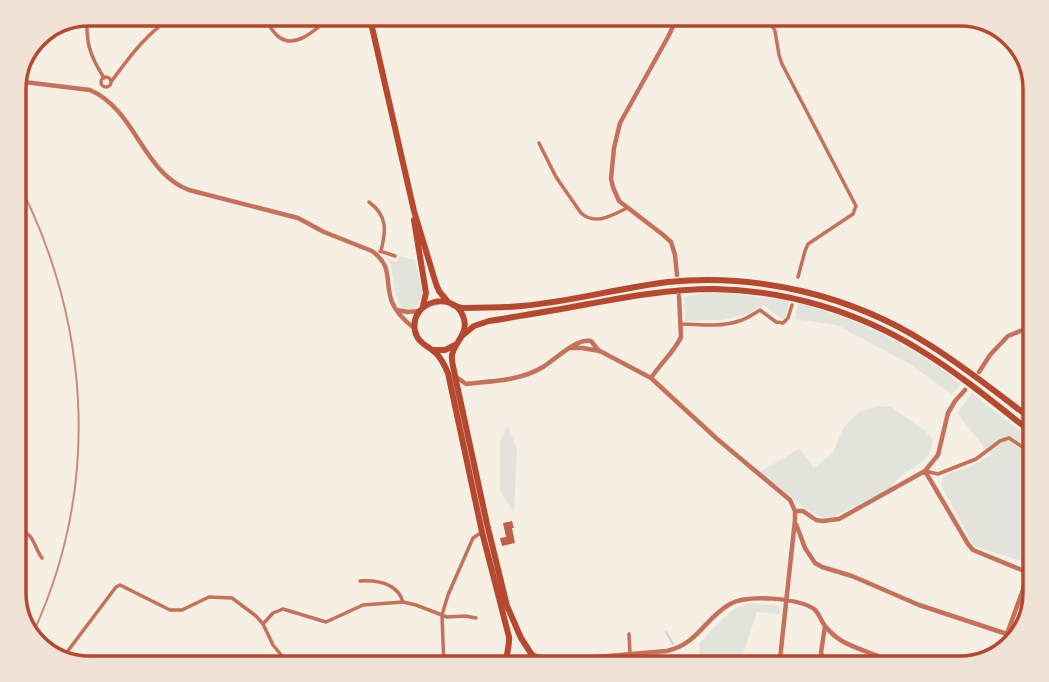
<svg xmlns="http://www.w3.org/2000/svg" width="1049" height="682" viewBox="0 0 1049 682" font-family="'Asap Condensed',sans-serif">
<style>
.green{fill:#e2e4dc}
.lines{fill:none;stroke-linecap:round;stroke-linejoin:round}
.stream{stroke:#c9d6d2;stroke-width:2}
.building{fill:#bf614a}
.minor{stroke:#c5725c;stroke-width:3.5}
.tertiary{stroke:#c5725c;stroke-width:4.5}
.primary{stroke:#b5482f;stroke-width:6}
.trunk{stroke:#b5482f;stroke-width:6}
.rail{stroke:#cf8b77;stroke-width:2}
.rim{fill:none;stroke:#b5482f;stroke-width:3.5}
</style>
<rect width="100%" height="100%" fill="#f6efe4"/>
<path class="green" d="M399,256L415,260L423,295L414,310L403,309C392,296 395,274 388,259L397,262Z
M710,292H726L789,301L785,318L783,320L764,305L747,314L723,320L685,321L684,297Z
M798,303C858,319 912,345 961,384L952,394L908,363L837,325L795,319Z
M972,393L1035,443V565L974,546L941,485L942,479L948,474L972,466L992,454L987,451L957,413Z
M877,406L891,407L926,432L933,439C929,463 921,461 905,473C900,476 896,481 892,485V488L833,517L824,518L819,516L802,506L760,472L799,449L814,468L833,453L843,428L859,412Z
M508,426L517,450L514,513L500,491V441Z
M1033,578L1035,579V593L1023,634L1020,636L1015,633Z
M752,603L778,606L780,608V614L757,612L740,663L701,665L699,644C714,628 730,606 752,603Z"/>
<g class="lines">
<path class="stream" d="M666,632L673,644
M676,658L678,668"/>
</g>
<path class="building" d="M512,521L514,528H512L515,543L502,546L500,538L506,537L503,523Z"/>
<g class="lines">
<path class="minor" d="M262,14C267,22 272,32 279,37C297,51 320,25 334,14
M766,14L775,31L779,55L782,64L856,206L853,214L808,244L805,251L798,277
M87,15C86,43 89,54 104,78
M101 82a5 5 0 1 1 10 0a5 5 0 1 1-10 0Z
M111,82C130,56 149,30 177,14
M539,143L556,177L581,213C595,226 613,215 627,208
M369,202C388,216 386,231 381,251
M380,251L395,256
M682,324C701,325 721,327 739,321C747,319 753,314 760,310L776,322L783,323L788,318L792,305
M925,471L938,474L976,459L1000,441L1009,438L1035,455
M14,530C35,531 32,544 42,558
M360,581C378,580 397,583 403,602
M263,624L273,613L283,609L326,622L363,605L403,602L416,605L447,617L465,616L476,618
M629,634L630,654
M61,660L116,587L120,585L170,610H182L209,597L232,598L256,616L263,624L273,645L292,668
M444,668L442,615L448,595L473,538L482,532
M498,668L504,660"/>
<path class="tertiary" d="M16,81L90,90C136,110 142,172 189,190L298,218L324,232L372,251C394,267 384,281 392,302C396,313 405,321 414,328
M677,275L675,255L671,242L662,234L619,201L613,187L611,179L614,148L620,123L668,37L679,14
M397,310L408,312L419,311
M570,348H582L600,351L651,378L716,438L790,500L795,511V520L779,668
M979,372L990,355L1008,336L1035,325
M455,376L466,384C492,381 520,381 543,367C556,359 576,338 591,341L599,351
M651,378C660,364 675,351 681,337L679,296
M925,471L968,544L973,550L1029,573L1007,634
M795,511H803L816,520L822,521L839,519L925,471L938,455L948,413L955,401L965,390
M796,524L805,548L815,563L822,567L852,576L919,605L1007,634L1017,640
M825,626L821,653L828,668
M532,654L549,661L667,651C699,643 704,619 730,604C747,594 798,598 814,609C820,614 821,622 826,627C830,632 837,638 842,641C861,652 884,655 901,668
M630,654L631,668
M537,668L548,661"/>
<path class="primary" d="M369,14L414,211L436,284L439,291L448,302
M414,220L426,293L423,306
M433,350H445L455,345
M507,668C504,658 510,648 509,637L482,532L448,373C445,366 442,360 437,354C429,346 418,344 415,331C409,300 456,289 464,319C468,335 455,341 452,355C451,361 454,369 455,376L487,524L507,606L521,638L534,658L533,668"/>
<path class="trunk" d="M453,305L462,308C482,308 501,308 521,306C570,302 618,288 668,282C757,273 851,295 928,344C965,367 1000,395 1035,422
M463,335L474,326L489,321C520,316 551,311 583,305C626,297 670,289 714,289C786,290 859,312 920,350C961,375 998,406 1035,435"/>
<path class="rail" d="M14,174C90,318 102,482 34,631"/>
</g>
<path d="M0 0H1049V682H0ZM89 26H960A63 63 0 0 1 1023 89V593A63 63 0 0 1 960 656H89A63 63 0 0 1 26 593V89A63 63 0 0 1 89 26Z" fill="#f1e2d6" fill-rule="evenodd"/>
<path class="rim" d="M89 26H960A63 63 0 0 1 1023 89V593A63 63 0 0 1 960 656H89A63 63 0 0 1 26 593V89A63 63 0 0 1 89 26Z"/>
</svg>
